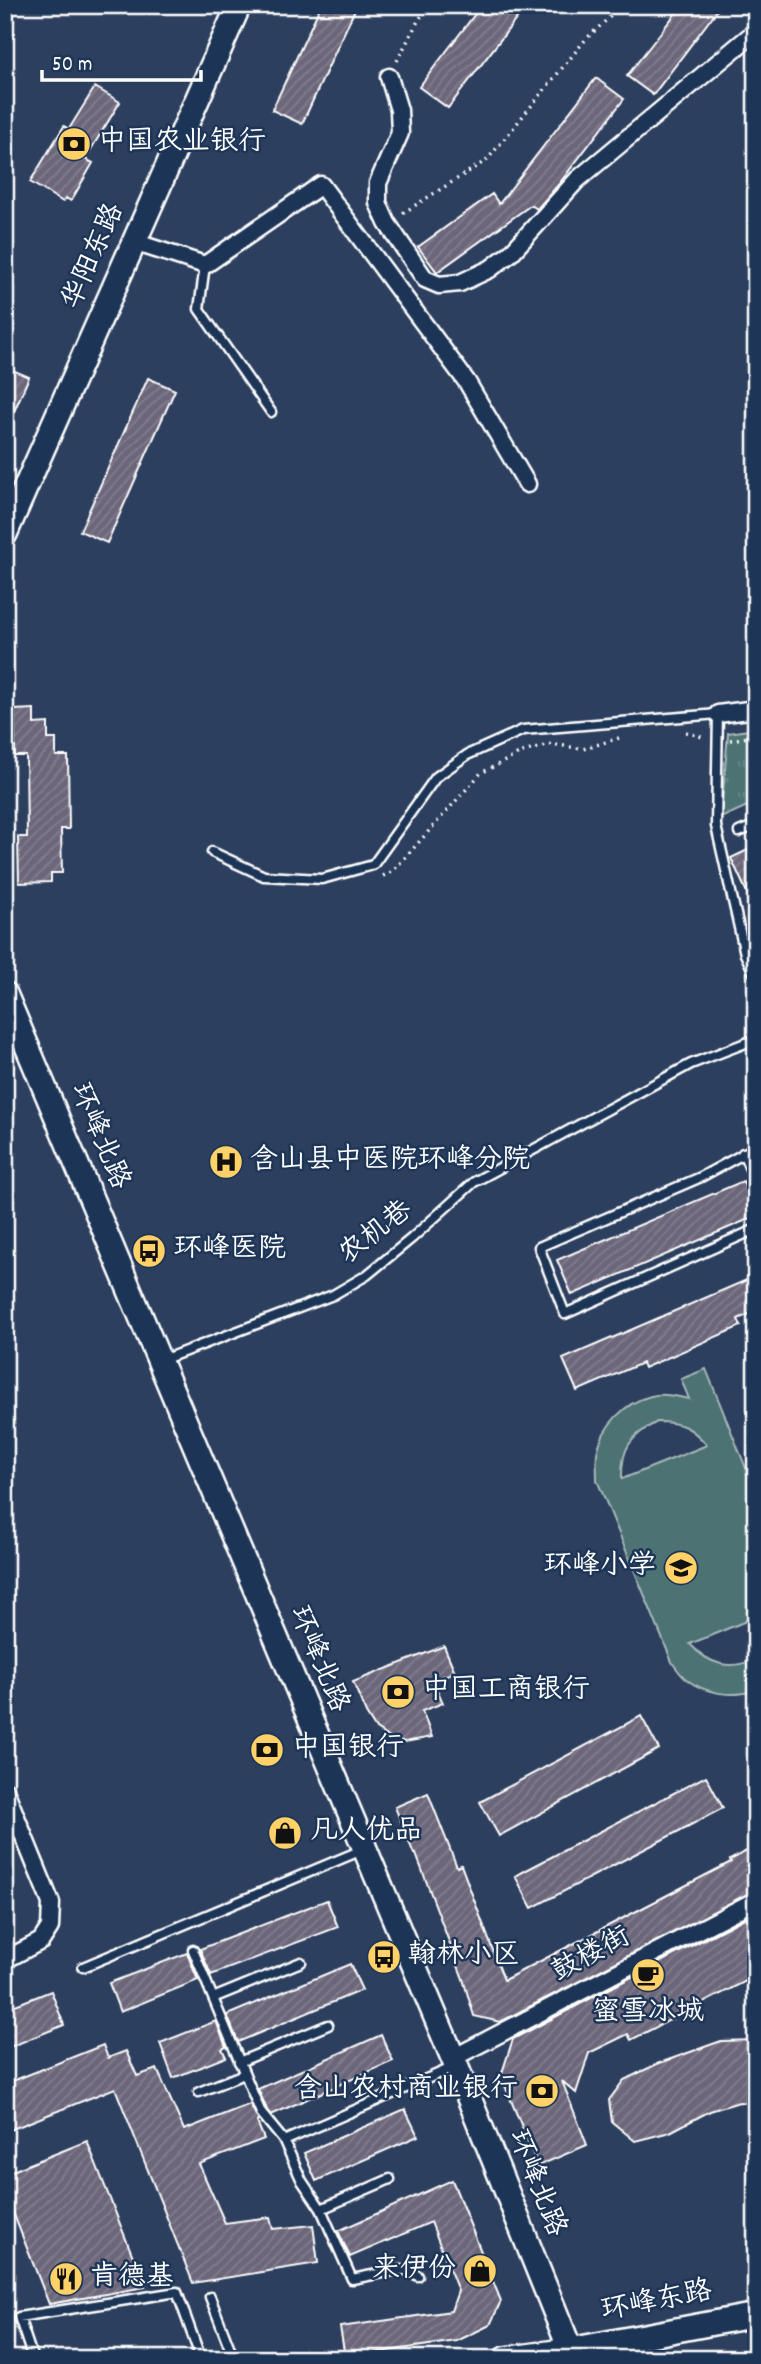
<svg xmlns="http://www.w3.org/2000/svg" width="761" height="2364" viewBox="0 0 761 2364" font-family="Dekko,'LXGW WenKai TC',sans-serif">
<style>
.park{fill:url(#park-tufts);stroke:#a6b8b9;stroke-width:2}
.pitch{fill:#4e7273;stroke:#a6b8b9;stroke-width:2;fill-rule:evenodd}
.building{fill:url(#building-hatch);stroke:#fff;stroke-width:2}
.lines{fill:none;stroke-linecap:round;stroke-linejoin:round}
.service-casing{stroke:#fff;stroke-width:13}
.minor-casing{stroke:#fff;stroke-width:21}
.secondary-casing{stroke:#fff;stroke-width:28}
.path{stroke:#fff;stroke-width:3.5;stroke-dasharray:2 5;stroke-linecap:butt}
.service{stroke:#1d3557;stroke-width:8}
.minor{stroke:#1d3557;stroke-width:16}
.secondary{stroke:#1d3557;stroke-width:23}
.labels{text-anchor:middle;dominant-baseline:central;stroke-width:5;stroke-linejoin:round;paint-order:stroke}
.poi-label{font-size:28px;fill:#fff;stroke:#1d3557;text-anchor:start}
.street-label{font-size:28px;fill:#fff;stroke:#1d3557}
</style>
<defs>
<pattern id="park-tufts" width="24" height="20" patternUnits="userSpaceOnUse" patternTransform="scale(1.75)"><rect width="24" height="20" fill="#4e7273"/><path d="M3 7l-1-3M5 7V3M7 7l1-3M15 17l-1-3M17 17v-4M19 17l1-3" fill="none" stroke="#698788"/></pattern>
<pattern id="building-hatch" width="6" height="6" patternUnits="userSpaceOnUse" patternTransform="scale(1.75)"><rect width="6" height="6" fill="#6c667a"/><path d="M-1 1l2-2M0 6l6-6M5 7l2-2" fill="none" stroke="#827d8e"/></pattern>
</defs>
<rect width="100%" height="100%" fill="#2d3f5e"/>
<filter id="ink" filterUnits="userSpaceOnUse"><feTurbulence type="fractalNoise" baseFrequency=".0143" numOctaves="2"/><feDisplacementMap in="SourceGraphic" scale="14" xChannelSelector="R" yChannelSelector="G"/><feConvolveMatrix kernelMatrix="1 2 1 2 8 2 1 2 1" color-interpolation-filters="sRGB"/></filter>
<g filter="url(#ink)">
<path class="park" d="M756,729V802L721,818L728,733Z"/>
<path class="pitch" d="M706,1369L756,1493V1617L690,1644C708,1664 731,1672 756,1658V1690C734,1698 705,1694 686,1679C681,1675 676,1668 672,1662L597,1480C597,1471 596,1461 597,1453C602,1426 625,1402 651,1396C664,1393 676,1396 689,1399L681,1379ZM657,1422C681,1422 691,1427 707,1445L622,1479C621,1449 630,1436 657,1422Z"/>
<path class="building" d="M321,5H357L302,124L272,110Z
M482,5H527L448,108L419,87Z
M682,5H721L653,95L627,76Z
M596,78L624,99L558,185L537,209L531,205L437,272L418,247L492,194L499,204Z
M95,87L120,102L85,159L93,163L71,201L66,198L63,202L30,182L64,126L69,129Z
M5,367L29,377L5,432Z
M148,378L175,390L107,543L80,531Z
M34,709V724L48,723V739H56V756H68L69,829H61L62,873H51V882L19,883L18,837H27L26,756H15L14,710Z
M756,846V912L731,858Z
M743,1181L756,1216L572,1295L557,1260Z
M756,1276V1311L738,1319L741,1326L644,1368L642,1363L577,1391L563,1359Z
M444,1646L455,1672L433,1680L443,1703L422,1711L432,1737L405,1742L390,1738L376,1729L366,1713L353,1682Z
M641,1716L659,1749L499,1836L480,1802Z
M706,1776L723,1808L532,1908L515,1876Z
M428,1793L457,1867L461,1865L504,1980L731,1862L730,1860L756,1846V1890L500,2022L474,2016L463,1979L416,1854H414L395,1807Z
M327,1900L338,1927L211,1975L200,1949Z
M756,1912V1976L631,2040L628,2034L589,2053L576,2093L562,2081L587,2145L538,2166L501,2076L513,2039Z
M187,1953L198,1980L120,2012L109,1983Z
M350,1964L362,1990L238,2042L227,2015Z
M51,1991L64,2025L5,2049V2009Z
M216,2021L226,2047L222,2049L226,2057L173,2078L160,2043Z
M381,2035L393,2061L271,2115L267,2110L258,2089Z
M756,2040V2104L739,2102L710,2111L670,2132L635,2141L612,2122L609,2100L624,2080L657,2064L721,2041Z
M103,2045L108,2058L126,2051L137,2076L157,2069L184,2130L250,2104L259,2121L257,2122L264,2139L199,2164L225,2223L270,2217L273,2229L313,2225L318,2263L193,2283L115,2088L5,2132V2084Z
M405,2109L418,2136L316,2181L304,2153Z
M87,2141L145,2287L49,2304L5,2192V2174Z
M452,2180L501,2301L490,2325L457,2341L345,2357L340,2327L451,2311L458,2291L431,2222L350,2257L338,2231Z"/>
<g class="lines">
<g class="service-casing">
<path id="service" d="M205,265L199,309L271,412
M739,832L756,825
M212,852L264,876L322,879L373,865L436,777L467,755L523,730L718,714L716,826L745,954L756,977
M756,1147L701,1177L539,1247L565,1314L756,1229
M743,1153L756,1182
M162,1360L333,1295L367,1275L412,1238L474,1182L691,1064L756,1039
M193,1950L261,2113L284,2141L302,2181L321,2209L352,2279L398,2270H409L418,2276
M83,1967L362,1850
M213,1998L301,1962
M239,2062L328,2025
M199,2092L244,2074
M284,2141L454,2067
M321,2209L390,2179
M210,2297L234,2359
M33,2359L19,2317L177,2292L201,2359"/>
</g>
<g class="minor-casing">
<path id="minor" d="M389,77L399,110L400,133L378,183V203L387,223L425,279L439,285L460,283L490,269L511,253L577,180L756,31
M134,242L205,265L321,185L467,382L527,484
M718,714L756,709
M5,1790L51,1903L50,1927L41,1941L5,1960
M453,2058L756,1900"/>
</g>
<g class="secondary-casing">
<path id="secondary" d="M5,534L239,5
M5,994L453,2058L574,2359
M505,2359L570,2350L756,2315"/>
</g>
<path class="path" d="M397,61L418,21L429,5
M403,213L487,160L586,39L623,5
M686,732L706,738
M730,740L756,736
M383,876L393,871L481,773L523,752L552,744L583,749L619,738"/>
<use href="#service" class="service"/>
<use href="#minor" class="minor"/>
<use href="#secondary" class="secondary"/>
</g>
</g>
<defs>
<g id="bank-disc" transform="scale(1.75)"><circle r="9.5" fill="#ffd166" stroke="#1d3557"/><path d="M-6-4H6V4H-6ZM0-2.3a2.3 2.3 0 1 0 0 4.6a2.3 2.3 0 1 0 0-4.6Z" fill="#111"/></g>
<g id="hospital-disc" transform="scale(1.75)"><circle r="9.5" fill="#ffd166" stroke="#1d3557"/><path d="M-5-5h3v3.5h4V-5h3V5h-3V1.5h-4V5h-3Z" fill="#111"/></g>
<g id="bus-disc" transform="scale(1.75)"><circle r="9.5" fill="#ffd166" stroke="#1d3557"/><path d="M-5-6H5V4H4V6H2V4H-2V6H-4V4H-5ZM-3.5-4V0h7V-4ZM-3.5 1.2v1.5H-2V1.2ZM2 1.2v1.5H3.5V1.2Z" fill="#111"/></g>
<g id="school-disc" transform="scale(1.75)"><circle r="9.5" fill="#ffd166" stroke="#1d3557"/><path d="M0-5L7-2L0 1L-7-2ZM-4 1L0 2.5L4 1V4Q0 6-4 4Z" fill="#111"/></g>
<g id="shop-disc" transform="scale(1.75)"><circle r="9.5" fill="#ffd166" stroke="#1d3557"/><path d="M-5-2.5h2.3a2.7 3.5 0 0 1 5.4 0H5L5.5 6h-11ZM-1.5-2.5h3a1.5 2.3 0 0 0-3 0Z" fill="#111"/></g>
<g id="cafe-disc" transform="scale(1.75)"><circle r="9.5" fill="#ffd166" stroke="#1d3557"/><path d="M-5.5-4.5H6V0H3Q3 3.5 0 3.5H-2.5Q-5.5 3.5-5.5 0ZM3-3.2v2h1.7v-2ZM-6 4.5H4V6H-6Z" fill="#111"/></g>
<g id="restaurant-disc" transform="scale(1.75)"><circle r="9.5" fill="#ffd166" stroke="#1d3557"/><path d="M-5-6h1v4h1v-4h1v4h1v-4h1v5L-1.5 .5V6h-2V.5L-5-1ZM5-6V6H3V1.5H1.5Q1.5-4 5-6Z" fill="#111"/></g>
</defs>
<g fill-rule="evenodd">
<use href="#bank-disc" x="74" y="144"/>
<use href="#hospital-disc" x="226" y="1162"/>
<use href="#bus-disc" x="149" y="1251"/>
<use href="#school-disc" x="681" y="1568"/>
<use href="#bank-disc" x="398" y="1692"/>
<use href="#bank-disc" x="267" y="1750"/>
<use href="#shop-disc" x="285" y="1833"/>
<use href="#bus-disc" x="384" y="1957"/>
<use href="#cafe-disc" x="648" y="1975"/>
<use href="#bank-disc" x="542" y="2091"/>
<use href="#shop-disc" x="480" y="2271"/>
<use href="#restaurant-disc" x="66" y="2279"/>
</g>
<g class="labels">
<g class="poi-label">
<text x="98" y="144">中国农业银行</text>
<text x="250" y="1162">含山县中医院环峰分院</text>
<text x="174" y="1251">环峰医院</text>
<text x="656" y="1568" text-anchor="end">环峰小学</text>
<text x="422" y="1692">中国工商银行</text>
<text x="292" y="1750">中国银行</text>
<text x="310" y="1833">凡人优品</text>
<text x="408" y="1957">翰林小区</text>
<text x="648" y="2014" text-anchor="middle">蜜雪冰城</text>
<text x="518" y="2091" text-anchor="end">含山农村商业银行</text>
<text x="456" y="2271" text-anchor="end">来伊份</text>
<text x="90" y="2279">肯德基</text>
</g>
<g class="street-label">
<text transform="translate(95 257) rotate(-66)">华阳东路</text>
<text transform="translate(98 1137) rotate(67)">环峰北路</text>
<text transform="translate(377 1234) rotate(-38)">农机巷</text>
<text transform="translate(317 1660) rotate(67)">环峰北路</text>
<text transform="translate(592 1956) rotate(-28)">鼓楼街</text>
<text transform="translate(535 2184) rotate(68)">环峰北路</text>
<text transform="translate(657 2303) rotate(-11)">环峰东路</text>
</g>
</g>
<rect width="761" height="2364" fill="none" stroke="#1d3557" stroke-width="28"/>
<rect x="14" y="14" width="733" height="2336" fill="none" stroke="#fff" stroke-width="2.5" filter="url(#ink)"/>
<path d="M42 70v10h159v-10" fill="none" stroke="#ffffff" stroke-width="3.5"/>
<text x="52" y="70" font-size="21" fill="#ffffff" stroke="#1d3557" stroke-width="5" paint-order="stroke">50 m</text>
</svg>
